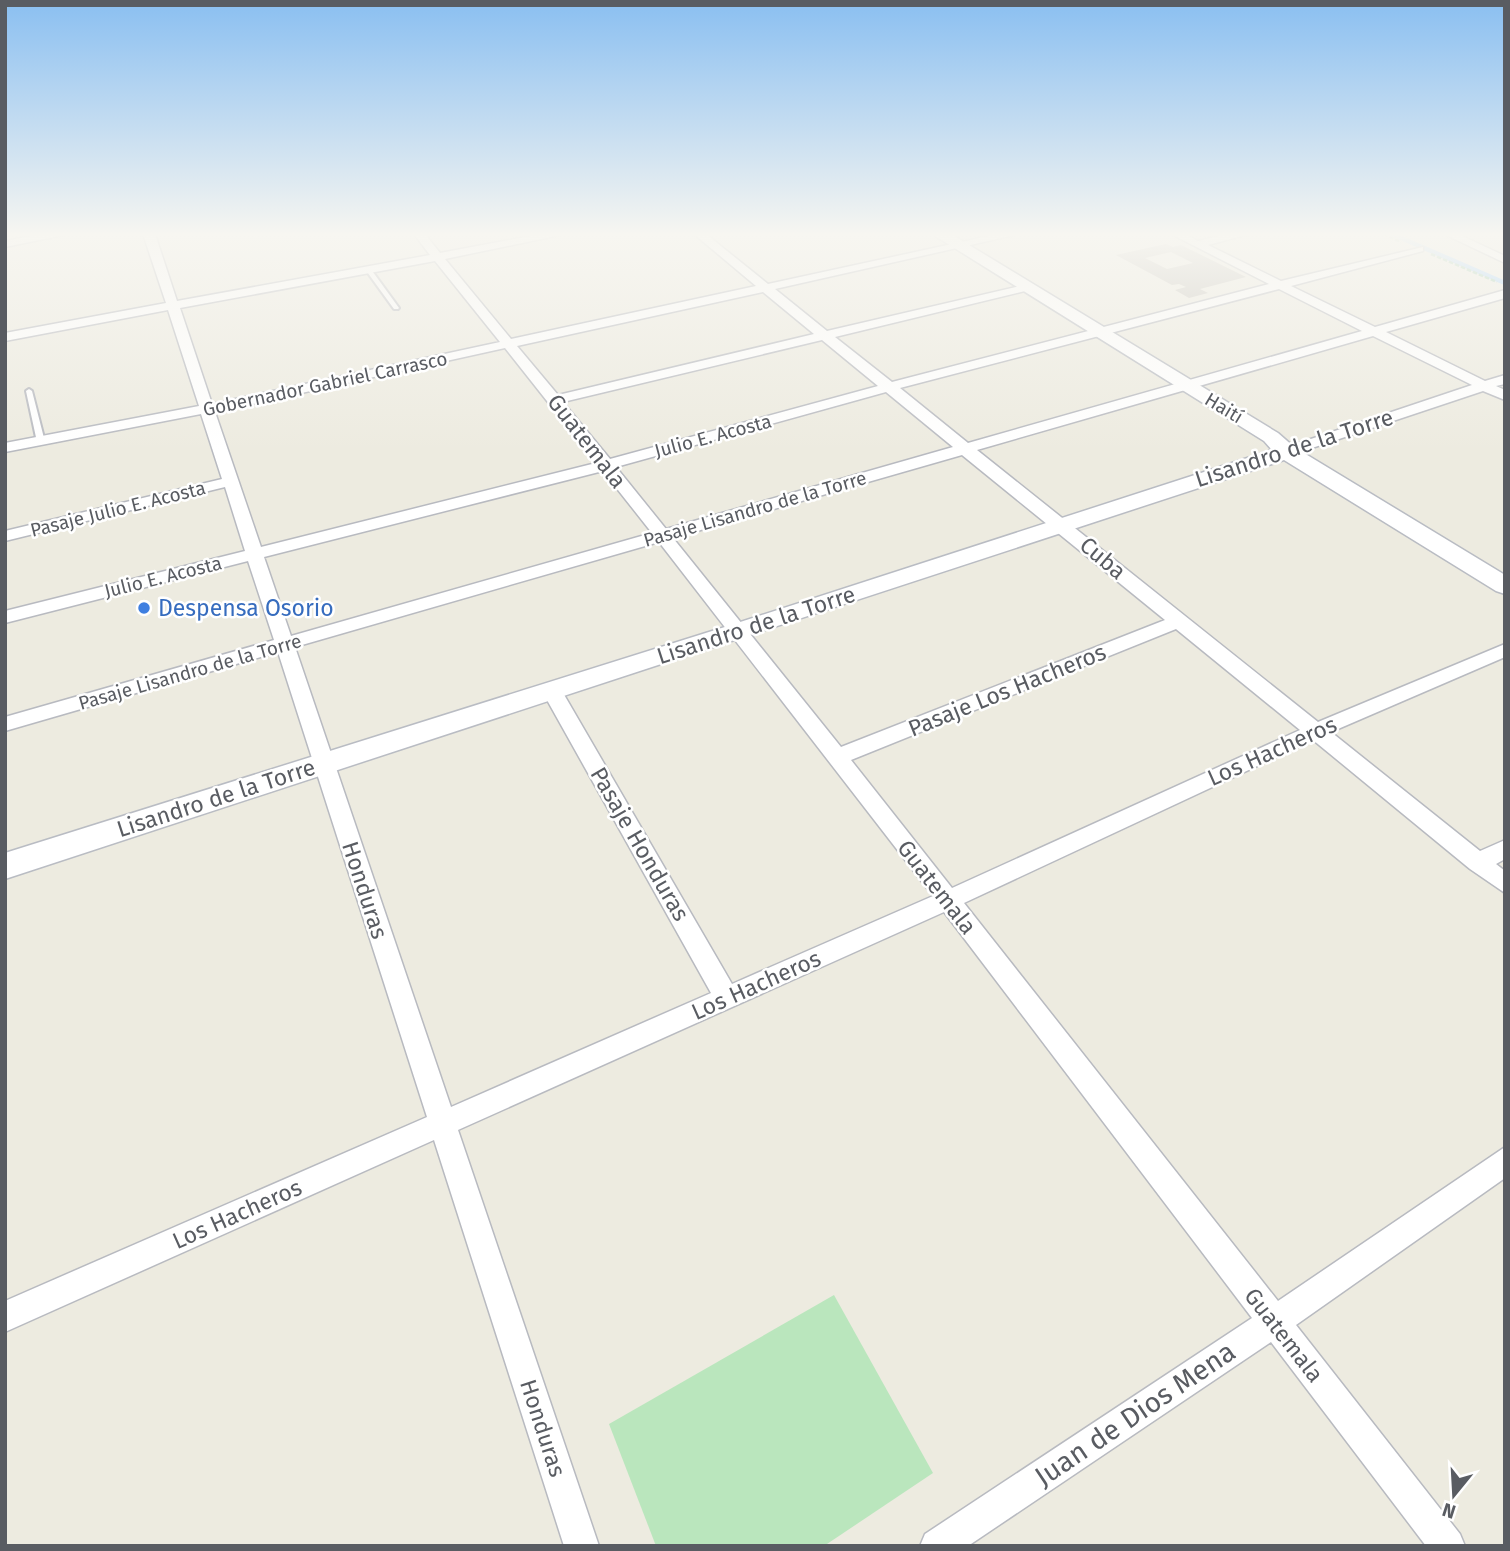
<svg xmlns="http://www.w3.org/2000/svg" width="1510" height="1551" viewBox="0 0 1510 1551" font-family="'Fira Sans',sans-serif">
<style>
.green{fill:#bae6bd}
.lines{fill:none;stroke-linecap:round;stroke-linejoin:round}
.stream{stroke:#9dcfff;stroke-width:4.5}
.building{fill:#c7c4bd;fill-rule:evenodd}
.lane-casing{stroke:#b8bac0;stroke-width:4}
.street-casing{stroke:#b8bac0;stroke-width:3}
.secondary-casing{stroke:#b9bcc3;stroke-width:3}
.path{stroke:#93c7a5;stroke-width:2.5;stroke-dasharray:4.5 2;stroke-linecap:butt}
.lane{fill:#fff;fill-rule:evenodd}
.street{fill:#fff;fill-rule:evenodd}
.secondary{fill:#fff;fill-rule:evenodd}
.shop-dot{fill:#3f7fe0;stroke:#fff;stroke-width:2.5}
.labels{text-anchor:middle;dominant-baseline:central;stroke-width:5;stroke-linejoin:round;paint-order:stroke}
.far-street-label{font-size:19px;fill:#595c62;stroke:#fff}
.street-label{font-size:23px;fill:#595c62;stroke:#fff}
.shop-label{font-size:23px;fill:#366cbe;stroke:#fff;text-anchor:start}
.near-street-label{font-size:28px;fill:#595c62;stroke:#fff}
</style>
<rect width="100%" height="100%" fill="#edebe0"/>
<path class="green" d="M834,1295L933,1473L824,1546H656L609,1424Z"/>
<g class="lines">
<path class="stream" d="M1392,234L1505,283"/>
</g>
<path class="building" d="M1166,244L1173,247L1181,245L1246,277L1200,289L1208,293L1189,298L1175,290L1186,287L1179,284L1172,285L1116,255ZM1171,252L1193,263L1167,269L1145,258Z"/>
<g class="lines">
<g class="lane-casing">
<path id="lane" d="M366,268H370L399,308L398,309H394L365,269Z
M29,389L32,391L45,442L41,444L37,442L26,391Z"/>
</g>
<g class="street-casing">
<path id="street" d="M43,234H69L5,247V241Z
M143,234H155L177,301L430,255L414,234H425L440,253L541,234H565L445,259L511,339L756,286L694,234H706L768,284L998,234H1019L775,289L827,331L1029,284V290L835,337L892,382L1269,284L1171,234H1185L1198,241L1228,234H1249L1208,245L1281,281L1423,247V251L1291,286L1375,327L1505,290V298L1386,332L1485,381L1505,375V384L1496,386L1505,390V400L1483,391L1291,455H1281V449L1472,385L1373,336L977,450L1318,722L1505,644V657L1331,732L1480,851L1505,840V859L1496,864L1505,871V893L1470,869L1313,740L964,903L1278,1301L1505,1147V1178L1296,1325L1460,1534L1465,1546H1426L1271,1342L968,1546H920L925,1534L1252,1318L944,912L458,1130L599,1546H564L434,1140L5,1332V1301L427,1117L278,652L5,731V717L274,640L248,561L5,623V611L245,551L225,487L5,541V531L222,479L201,414L5,452V443L199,406L168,310L5,341V333L166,303ZM435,261L500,342L212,404L180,308ZM1279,289L1362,331L968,443L900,388ZM763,292L814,334L558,395L517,346ZM822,340L878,386L610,459L563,402ZM505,348L596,463L261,547L215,412ZM886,392L953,447L666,529L616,467ZM962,455L1165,620L841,747L673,538ZM603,471L652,533L291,636L264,557ZM659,542L933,896L732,984L559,686H545L542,691L711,993L451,1107L295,647ZM1176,629L1300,730L952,888L851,760Z
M1444,234H1458L1505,256V263Z"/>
</g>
<g class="secondary-casing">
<path id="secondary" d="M932,234H951L1278,433L1294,447L1505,575V594L1496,591L1284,460L5,879V853L728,626L1272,450L1264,441Z"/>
</g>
<path class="path" d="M1383,234L1401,242
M1431,254L1497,282"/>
<use href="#lane" class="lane"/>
<use href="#street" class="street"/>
<use href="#secondary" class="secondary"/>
</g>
<linearGradient id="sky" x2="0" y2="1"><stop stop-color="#8abff1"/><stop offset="0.52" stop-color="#f7f6f1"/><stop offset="1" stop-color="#f7f6f1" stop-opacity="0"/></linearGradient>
<rect width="1510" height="451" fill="url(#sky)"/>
<circle class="shop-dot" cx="144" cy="608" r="7"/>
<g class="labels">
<g class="far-street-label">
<text transform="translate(325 384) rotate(-12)">Gobernador Gabriel Carrasco</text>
<text transform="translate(1224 408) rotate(31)">Haití</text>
<text transform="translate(713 436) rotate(-15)">Julio E. Acosta</text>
<text transform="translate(118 509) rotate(-14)">Pasaje Julio E. Acosta</text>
<text transform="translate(755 509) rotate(-16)">Pasaje Lisandro de la Torre</text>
<text transform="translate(163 577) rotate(-14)">Julio E. Acosta</text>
<text transform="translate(190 672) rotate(-16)">Pasaje Lisandro de la Torre</text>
</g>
<g class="street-label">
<text transform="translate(587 441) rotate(52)">Guatemala</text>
<text transform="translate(1294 448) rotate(-18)">Lisandro de la Torre</text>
<text transform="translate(1103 558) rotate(40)">Cuba</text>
<text transform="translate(756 625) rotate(-18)">Lisandro de la Torre</text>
<text transform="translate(1007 690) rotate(-22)">Pasaje Los Hacheros</text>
<text transform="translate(1272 751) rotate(-24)">Los Hacheros</text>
<text transform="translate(216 798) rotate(-18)">Lisandro de la Torre</text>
<text transform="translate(640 844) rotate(60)">Pasaje Honduras</text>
<text transform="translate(937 887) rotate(52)">Guatemala</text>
<text transform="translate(365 890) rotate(72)">Honduras</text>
<text transform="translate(756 985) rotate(-24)">Los Hacheros</text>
<text transform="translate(237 1214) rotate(-24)">Los Hacheros</text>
<text transform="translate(1284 1335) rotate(52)">Guatemala</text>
<text transform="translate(543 1428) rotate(72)">Honduras</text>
</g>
<g class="shop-label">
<text x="158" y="608">Despensa Osorio</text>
</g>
<g class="near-street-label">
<text transform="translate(1135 1414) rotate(-34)">Juan de Dios Mena</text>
</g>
</g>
<rect width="1510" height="1551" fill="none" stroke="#595c62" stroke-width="14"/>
<g transform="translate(1454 1495) rotate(198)" stroke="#ffffff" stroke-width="5" paint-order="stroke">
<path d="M0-5L12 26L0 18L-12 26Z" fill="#595c62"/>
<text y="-10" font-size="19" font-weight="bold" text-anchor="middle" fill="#595c62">N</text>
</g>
</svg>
